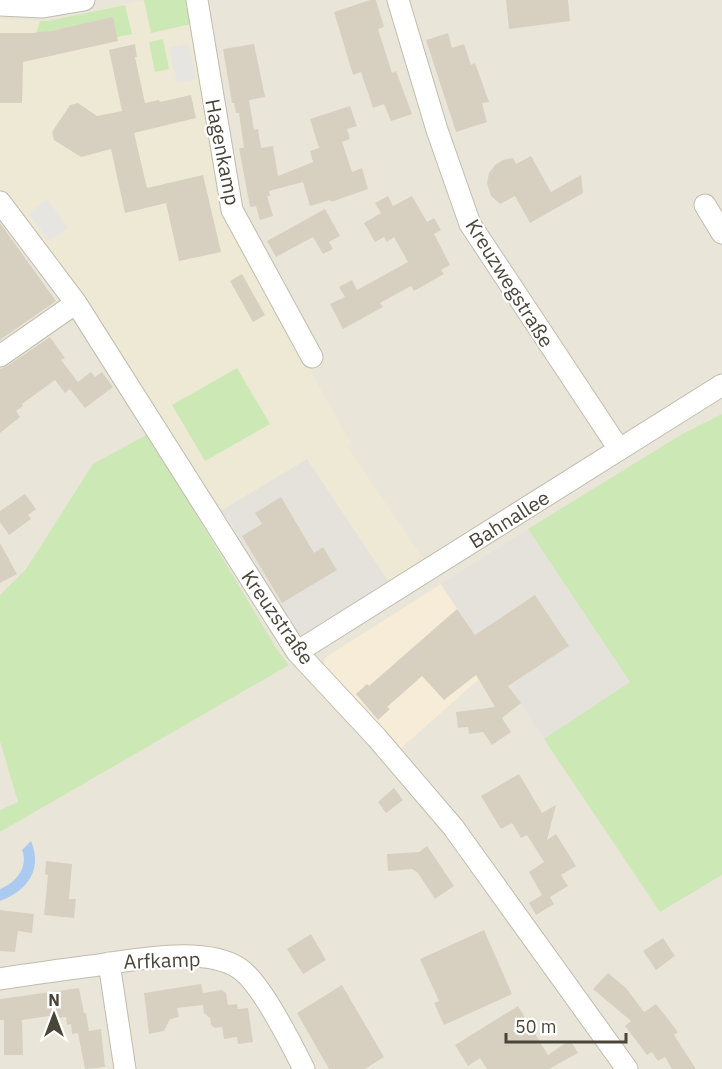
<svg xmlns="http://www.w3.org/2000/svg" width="722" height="1069" viewBox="0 0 722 1069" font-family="'IBM Plex Sans',sans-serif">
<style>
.residential{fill:#e9e6d9}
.commercial{fill:#f6ecd7}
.industrial{fill:#e5e2dc}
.education{fill:#eee9d5}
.green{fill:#cce8b5}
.parking{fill:#e7e5e2}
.water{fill:#aacbef}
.building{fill:#d7d0c0}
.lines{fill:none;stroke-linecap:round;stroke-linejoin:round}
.minor-casing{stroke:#c1bcad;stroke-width:23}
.minor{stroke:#fff;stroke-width:21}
.labels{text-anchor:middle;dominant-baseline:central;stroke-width:4.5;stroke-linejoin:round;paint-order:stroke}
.street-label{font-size:20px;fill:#494539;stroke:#fff}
</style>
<rect width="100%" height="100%" fill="#f5f3eb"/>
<path class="residential" d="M0,0H722V1069H0Z"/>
<path class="commercial" d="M441,584L509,687L490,699L478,680L398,751L325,669L324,662L326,657Z"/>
<path class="industrial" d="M307,459L389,582L301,636L293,626L227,516L221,519L217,513Z
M528,529L630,682L544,739L441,584Z"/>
<path class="education" d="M146,0H187L223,217L351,443L347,446L424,560L389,582L307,459L217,513L157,412L0,190V19L48,21Z"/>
<path class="green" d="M144,0H187L191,24L151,33Z
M125,5L132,34L117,37L112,18L36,34L40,21H48Z
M163,39L169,69L155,72L149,42Z
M237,368L270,424L205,461L172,405Z
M722,414V875L660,912L544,739L630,682L528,529L684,433Z
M148,434L278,651L289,665L0,832V810L18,802L0,741V595L26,569L93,464Z"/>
<path class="parking" d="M188,43L196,79L177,83L169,47Z
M47,199L68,228L49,241L29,213Z"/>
<path class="water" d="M31,841C43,870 27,891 0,901V889C15,883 29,868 22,850Z"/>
<path class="building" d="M370,0H376L384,27L378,29L392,73L396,71L412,114L391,121L384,104L373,108L361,72L353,75L334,12Z
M506,0H568L570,21L509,29Z
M113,17L118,41L23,62L22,103H0V33H32L51,31Z
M448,33L452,48L464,44L471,65L475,63L489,102L482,103L487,122L456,132L426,40Z
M135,44L137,57H135L145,103L159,100L160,102L191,95L196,118L134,133L147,188L203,175L221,252L179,261L166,203L125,213L111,149L81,157L54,140L52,132L70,105L78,103L97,116L122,111L109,50Z
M254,44L265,97L249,100L254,130L258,129L261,148L273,146L278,176L313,162L310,151L319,148L310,119L350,106L357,126L347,129L350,139L342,142L352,172L362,168L368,189L331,202L330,200L310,206L303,182L269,191L270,196H267L273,216L260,220L256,206L250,207L239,148H244L239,113H236L234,103H232L223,49Z
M531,156L551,192L581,175L583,193L530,223L515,196L500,204L491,196L487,183L489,173L495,165L503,160L513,158L516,164Z
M388,196L393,206L412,196L427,222L434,218L441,230L434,234L450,265L441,270L444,274L414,291L411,286L389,298L380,303L383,307L343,329L330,304L345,297L339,287L352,280L357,290L408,262L394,237L387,242L384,237L375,242L364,223L381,213L375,203Z
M325,209L340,236L329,242L333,249L323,254L313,237L276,257L267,241Z
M0,223L56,301L0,340Z
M242,274L265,315L253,322L230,281Z
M50,337L65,358L61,360L78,382L91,372L95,377L102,372L113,387L85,408L70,389L65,393L55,380L22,404L23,406L16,411L20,417L0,433V369L7,366Z
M25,494L36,509L28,515L31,519L9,535L0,522V511Z
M281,497L314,553L323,547L337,570L282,603L242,536L262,524L255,513Z
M0,543L17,574L0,583Z
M535,595L569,646L508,686L521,703L502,718L511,732L492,745L483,732L469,734L468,727L458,728L456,712L495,707L476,675L444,700L422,676L387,707L390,709L378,720L356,694L367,684L369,686L457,609L475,635Z
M519,774L542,813L556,805L547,840L556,834L576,866L561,875L568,886L550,897L554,904L536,915L529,903L542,895L529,872L544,862L527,835L521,838L512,823L501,829L481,796Z
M394,788L403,800L386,813L378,802Z
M427,846L454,886L435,899L418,873L412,869L388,871L387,854L419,852Z
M46,861L72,864L69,899H76L74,918L44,915L48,875L45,874Z
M0,910L34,914L32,933L18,931L15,952L0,951Z
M484,930L512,994L444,1025L434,1003L439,1001L420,959Z
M311,934L326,960L303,974L287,949Z
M663,938L675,956L656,970L643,951Z
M608,973L626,988L644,1012L656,1004L678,1032L674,1035L696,1069H672L665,1057L658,1061L652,1052L647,1055L625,1026L631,1021L593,989Z
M201,984L203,993L222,990L226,993L228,1005L237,1004L238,1009L248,1008L253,1042L238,1044L237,1037L224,1039L222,1027L215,1028L211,1025L210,1018L204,1013L203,1005L177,1008L179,1017L170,1019L164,1031L149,1034L144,993Z
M342,985L384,1057L365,1069H329L297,1013Z
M79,988L84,1013H86L89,1031L101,1029L105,1067L85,1069L78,1033L72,1034L71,1024L67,1025L66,1017L49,1019V1016L22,1020L23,1055H4V1020H0V999Z
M518,1006L548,1055L570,1040L578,1053L549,1069H487L480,1058L468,1066L455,1045Z"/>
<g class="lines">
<g class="minor-casing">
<path id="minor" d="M197,0L232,210L312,357
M398,0L437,130L470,224L619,449
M0,5L43,7L84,0
M0,202L76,303L297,652L377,738L453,827L627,1069
M705,205L722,233
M0,356L76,303
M297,652L722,385
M109,963L125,1069
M0,979C30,974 61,970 91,966C131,960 206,945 240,969C261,983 292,1045 304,1069"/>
</g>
<use href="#minor" class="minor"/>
</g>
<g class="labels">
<g class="street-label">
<text transform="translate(223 152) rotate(79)">Hagenkamp</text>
<text transform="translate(510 283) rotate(58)">Kreuzwegstraße</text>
<text transform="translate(509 519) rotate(-32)">Bahnallee</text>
<text transform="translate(278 617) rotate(55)">Kreuzstraße</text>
<text transform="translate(162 960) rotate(-2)">Arfkamp</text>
</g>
</g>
<g transform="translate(54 1015)" stroke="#ffffff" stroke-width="4.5" paint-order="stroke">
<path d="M0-4.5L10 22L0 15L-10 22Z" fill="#494539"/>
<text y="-9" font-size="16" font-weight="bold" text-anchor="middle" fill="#494539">N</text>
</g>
<path d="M506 1033v9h120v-9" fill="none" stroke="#494539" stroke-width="3"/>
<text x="515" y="1033" font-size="18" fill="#494539" stroke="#ffffff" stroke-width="4.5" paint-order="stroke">50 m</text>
</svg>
